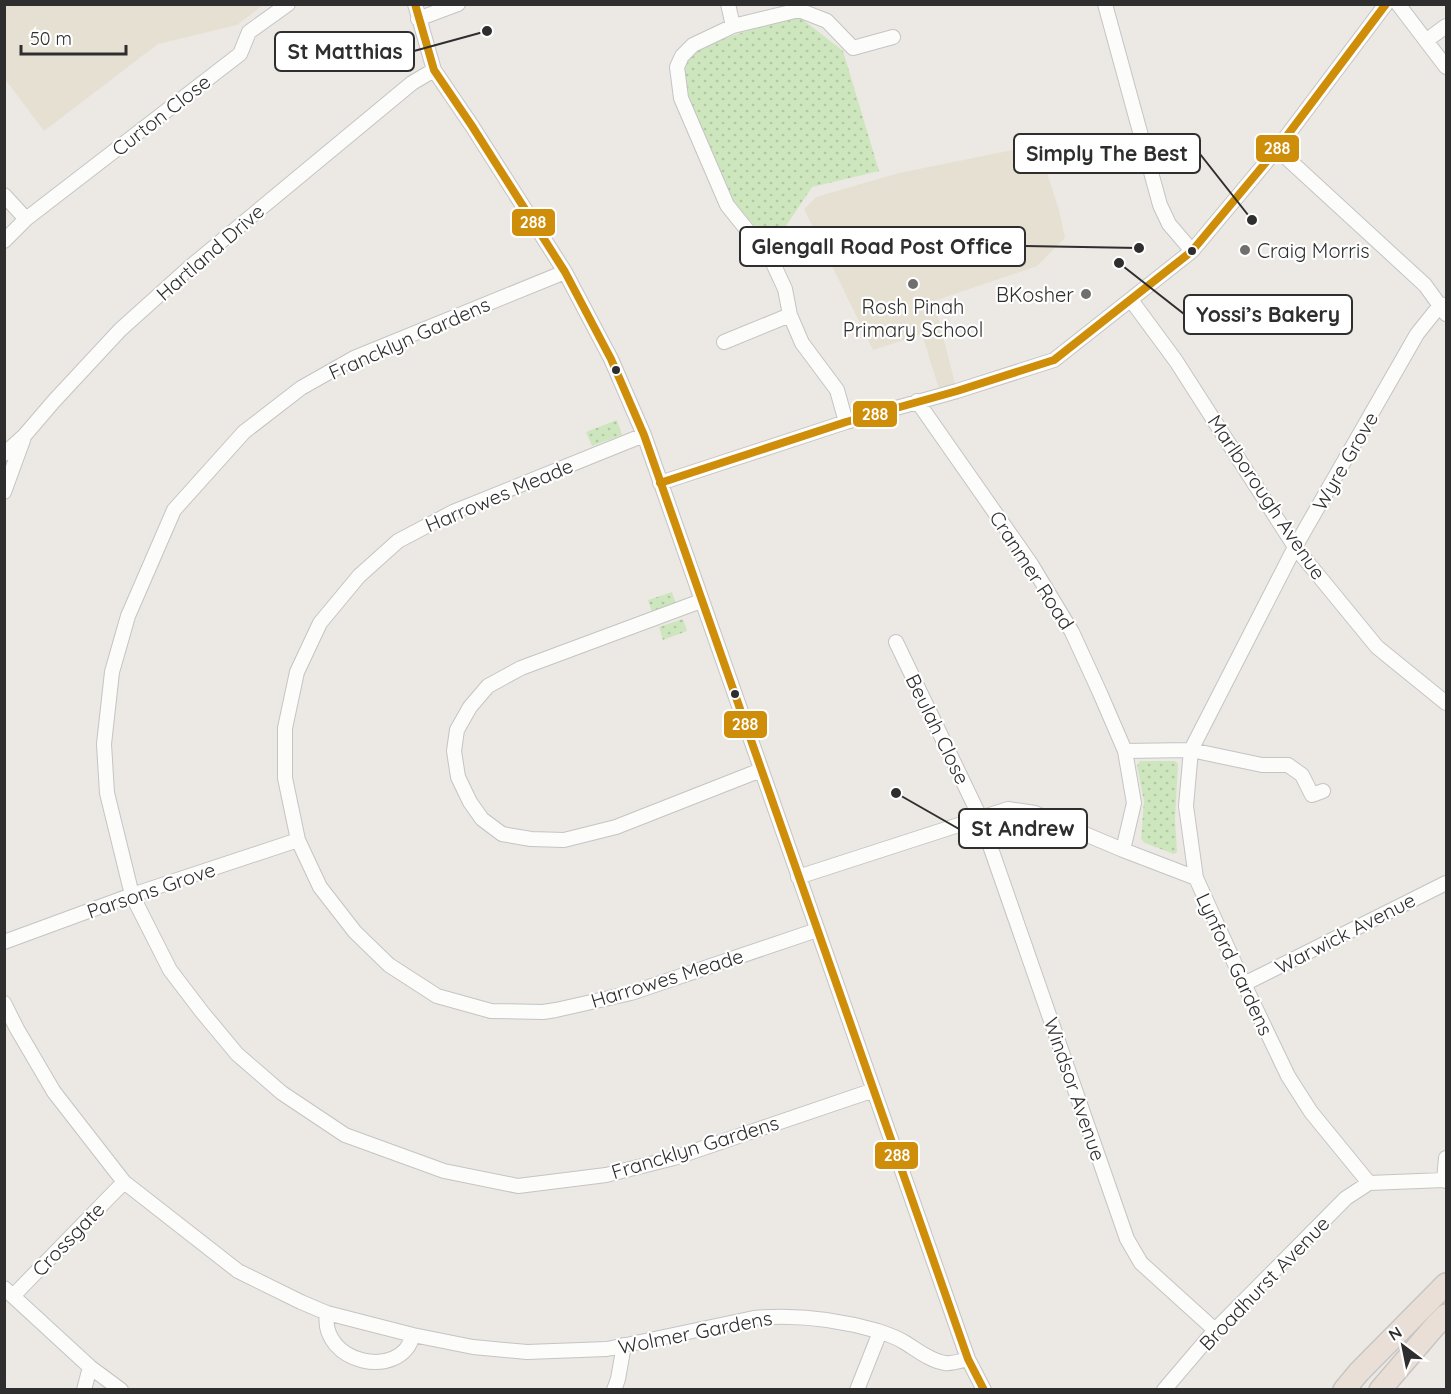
<svg xmlns="http://www.w3.org/2000/svg" width="1451" height="1394" viewBox="0 0 1451 1394" font-family="Quicksand,sans-serif">
<style>
.education{fill:#e6e0d3}
.grass{fill:url(#grass-dots)}
.lines{fill:none;stroke-linecap:round;stroke-linejoin:round}
.minor-casing{stroke:#c5c4c5;stroke-width:16}
.highway-casing{stroke:#c6c5c4;stroke-width:24}
.minor{stroke:#fcfcfb;stroke-width:14}
.highway{stroke:#eadfd6;stroke-width:21}
.bus-1-casing{stroke:#fff;stroke-width:12}
.bus-1{stroke:#cf8e09;stroke-width:8}
.poi-dot{fill:#706f6e;stroke:#fff;stroke-width:2}
.bus-dot{fill:#2e2e2e;stroke:#fff;stroke-width:2}
.labels{text-anchor:middle;dominant-baseline:central;stroke-width:4.5;stroke-linejoin:round;paint-order:stroke}
.street-label{font-size:20px;fill:#2e2e2e;stroke:#fff}
.poi-label{font-size:20px;fill:#2e2e2e;stroke:#fff;text-anchor:start}
.leader{fill:none;stroke:#2e2e2e;stroke-width:2}
.callout-dot{fill:#2e2e2e;stroke:#fff;stroke-width:2}
.callout{fill:#fff;stroke:#2e2e2e;stroke-width:2}
.callout-label{font-size:21px;text-anchor:middle;font-weight:bold;fill:#2e2e2e}
.line-badge{stroke:#fff;stroke-width:2}
.badge-label{font-size:16px;text-anchor:middle;font-weight:bold;fill:#fff}
</style>
<defs>
<pattern id="grass-dots" width="8" height="8" patternUnits="userSpaceOnUse" patternTransform="scale(1.5)"><rect width="8" height="8" fill="#cee6be"/><path d="M2 2h.1M6 6h.1" fill="none" stroke="#b1c6a4" stroke-width="1.8" stroke-linecap="round"/></pattern>
</defs>
<rect width="100%" height="100%" fill="#ece8e4"/>
<path class="education" d="M5,4H263V5L237,25L158,44L44,131L5,79Z
M1038,145L1059,210L1065,238L1037,266L934,301L957,391L943,402L922,334L873,350L804,209L816,197L899,173Z"/>
<path class="grass" d="M782,19H802L843,51L879,171L812,187L786,226L769,240L734,204L681,78L688,57L708,44Z
M617,420L622,435L592,446L586,432Z
M672,592L676,604L652,612L648,600Z
M683,619L687,631L663,640L659,627Z
M1140,761H1175L1178,764L1175,819L1177,852L1174,854L1145,843L1141,839L1144,801L1137,766Z"/>
<g class="lines">
<g class="minor-casing">
<path id="minor" d="M415,4L434,70L472,126L565,272L611,359L644,435L968,1359L984,1390
M728,4L733,26
M1105,4L1160,205L1169,224L1192,251
M1398,4L1446,67
M418,19L458,4
M1427,40L1446,26
M1277,149L1425,285L1446,314
M4,195L26,219
M4,241L26,219L240,54L249,32L288,4
M565,272L354,358L301,388L244,432L174,510L128,616L112,672L104,744L107,793L132,895L170,970L202,1012L237,1054L282,1093L345,1135L444,1171L518,1186L606,1175L674,1158L874,1090
M1131,300L1176,361L1295,547L1377,647L1446,703
M724,342L790,315
M917,401L1031,564L1072,632L1100,693L1125,751L1134,803L1123,850
M846,422L837,390L802,343L790,315L785,289L772,261L727,205L681,98L677,67L682,56L693,45L733,26L799,10L827,21L853,48L893,37
M644,435L453,512L398,541L359,576L320,623L297,672L285,728V778L298,840L320,887L355,932L389,965L437,996L491,1011L543,1012L556,1010L631,993L817,930
M4,454L24,436L54,401L120,330L190,267L412,83L434,70
M660,483L846,422L957,391L1054,360L1192,251L1277,149L1386,4
M4,492L23,440
M701,601L521,668L488,686L470,707L457,730L454,751L458,777L470,802L482,819L502,834L531,839L564,840L616,827L761,770
M896,642L980,817L1127,1239L1141,1263L1215,1330
M1125,751L1191,750L1186,806L1196,878
M1323,791L1312,795L1302,775L1288,765H1262L1191,750L1295,547L1417,334L1441,304
M798,877L1008,809L1035,813L1123,850L1196,878L1244,984L1288,1076L1311,1112L1369,1183
M4,942L132,895L298,840
M1244,984L1446,883
M4,1003L17,1029L54,1092L124,1182L238,1271L301,1302L327,1313L413,1335L473,1347L527,1352L607,1349L754,1318C797,1314 837,1319 878,1331C887,1334 896,1337 904,1342C916,1349 930,1361 945,1363C952,1364 960,1361 968,1359
M1444,1180L1446,1158
M1369,1183L1444,1180L1446,1181
M4,1288L90,1367L121,1390
M13,1296L124,1182
M327,1313C319,1363 401,1382 413,1335
M84,1390L90,1367
M614,1390L618,1379L624,1345
M857,1390L880,1332
M1164,1390L1215,1330L1346,1198L1369,1183"/>
</g>
<g class="highway-casing">
<path id="highway" d="M1344,1390L1359,1372L1446,1284
M1380,1390L1435,1326L1446,1315"/>
</g>
<use href="#minor" class="minor"/>
<use href="#highway" class="highway"/>
<g class="bus-1-casing">
<path id="bus-1" d="M415,4L434,70L472,126L565,272L611,359L644,435L968,1359L984,1390
M660,483L846,422L957,391L1054,360L1192,251L1277,149L1386,4"/>
</g>
<use href="#bus-1" class="bus-1"/>
</g>
<g class="poi-dot">
<circle cx="1245" cy="250" r="6"/>
<circle cx="913" cy="284" r="6"/>
<circle cx="1086" cy="294" r="6"/>
</g>
<g class="bus-dot">
<circle cx="1192" cy="251" r="5"/>
<circle cx="616" cy="370" r="5"/>
<circle cx="735" cy="694" r="5"/>
</g>
<g class="labels">
<g class="street-label">
<text transform="translate(161 115) rotate(-38)">Curton Close</text>
<text transform="translate(210 252) rotate(-41)">Hartland Drive</text>
<text transform="translate(409 338) rotate(-24)">Francklyn Gardens</text>
<text transform="translate(1345 461) rotate(-60)">Wyre Grove</text>
<text transform="translate(499 495) rotate(-23)">Harrowes Meade</text>
<text transform="translate(1267 497) rotate(56)">Marlborough Avenue</text>
<text transform="translate(1032 570) rotate(57)">Cranmer Road</text>
<text transform="translate(938 729) rotate(64)">Beulah Close</text>
<text transform="translate(151 890) rotate(-19)">Parsons Grove</text>
<text transform="translate(1345 933) rotate(-27)">Warwick Avenue</text>
<text transform="translate(1235 964) rotate(65)">Lynford Gardens</text>
<text transform="translate(667 978) rotate(-17)">Harrowes Meade</text>
<text transform="translate(1075 1089) rotate(71)">Windsor Avenue</text>
<text transform="translate(695 1147) rotate(-17)">Francklyn Gardens</text>
<text transform="translate(68 1239) rotate(-46)">Crossgate</text>
<text transform="translate(1264 1283) rotate(-46)">Broadhurst Avenue</text>
<text transform="translate(695 1332) rotate(-11)">Wolmer Gardens</text>
</g>
<g class="poi-label">
<text x="1257" y="250">Craig Morris</text>
<text x="1074" y="294" text-anchor="end">BKosher</text>
<text x="913" y="306" text-anchor="middle">Rosh Pinah<tspan x="913" dy="23">Primary School</tspan></text>
</g>
</g>
<path class="leader" d="M487 31L414 51M1252 220L1200 154M1139 248L1025 246M1119 263L1184 314M896 793L959 829"/>
<g class="callout-dot">
<circle cx="487" cy="31" r="6"/>
<circle cx="1252" cy="220" r="6"/>
<circle cx="1139" cy="248" r="6"/>
<circle cx="1119" cy="263" r="6"/>
<circle cx="896" cy="793" r="6"/>
</g>
<g class="callout">
<rect x="275" y="32" width="139" height="39" rx="6"/>
<rect x="1014" y="134" width="186" height="39" rx="6"/>
<rect x="740" y="227" width="285" height="39" rx="6"/>
<rect x="1184" y="295" width="168" height="39" rx="6"/>
<rect x="959" y="809" width="128" height="39" rx="6"/>
</g>
<g class="callout-label">
<text x="345" y="59">St Matthias</text>
<text x="1107" y="161">Simply The Best</text>
<text x="882" y="254">Glengall Road Post Office</text>
<text x="1268" y="322">Yossi’s Bakery</text>
<text x="1023" y="836">St Andrew</text>
</g>
<g class="line-badge">
<rect x="1255" y="134" width="45" height="29" rx="6" fill="#cf8e09"/>
<rect x="511" y="208" width="45" height="29" rx="6" fill="#cf8e09"/>
<rect x="852" y="400" width="46" height="28" rx="6" fill="#cf8e09"/>
<rect x="723" y="710" width="45" height="29" rx="6" fill="#cf8e09"/>
<rect x="874" y="1141" width="45" height="29" rx="6" fill="#cf8e09"/>
</g>
<g class="badge-label">
<text x="1277" y="154">288</text>
<text x="533" y="228">288</text>
<text x="875" y="420">288</text>
<text x="745" y="730">288</text>
<text x="897" y="1161">288</text>
</g>
<rect width="1451" height="1394" fill="none" stroke="#2e2e2e" stroke-width="12"/>
<g transform="translate(1403 1346) rotate(328)" stroke="#ffffff" stroke-width="4.5" paint-order="stroke">
<path d="M0-4.5L10 22L0 15L-10 22Z" fill="#2e2e2e"/>
<text y="-9" font-size="16" font-weight="bold" text-anchor="middle" fill="#2e2e2e">N</text>
</g>
<path d="M21 45v9h105v-9" fill="none" stroke="#2e2e2e" stroke-width="3"/>
<text x="30" y="45" font-size="18" fill="#2e2e2e" stroke="#ffffff" stroke-width="4.5" paint-order="stroke">50 m</text>
</svg>
